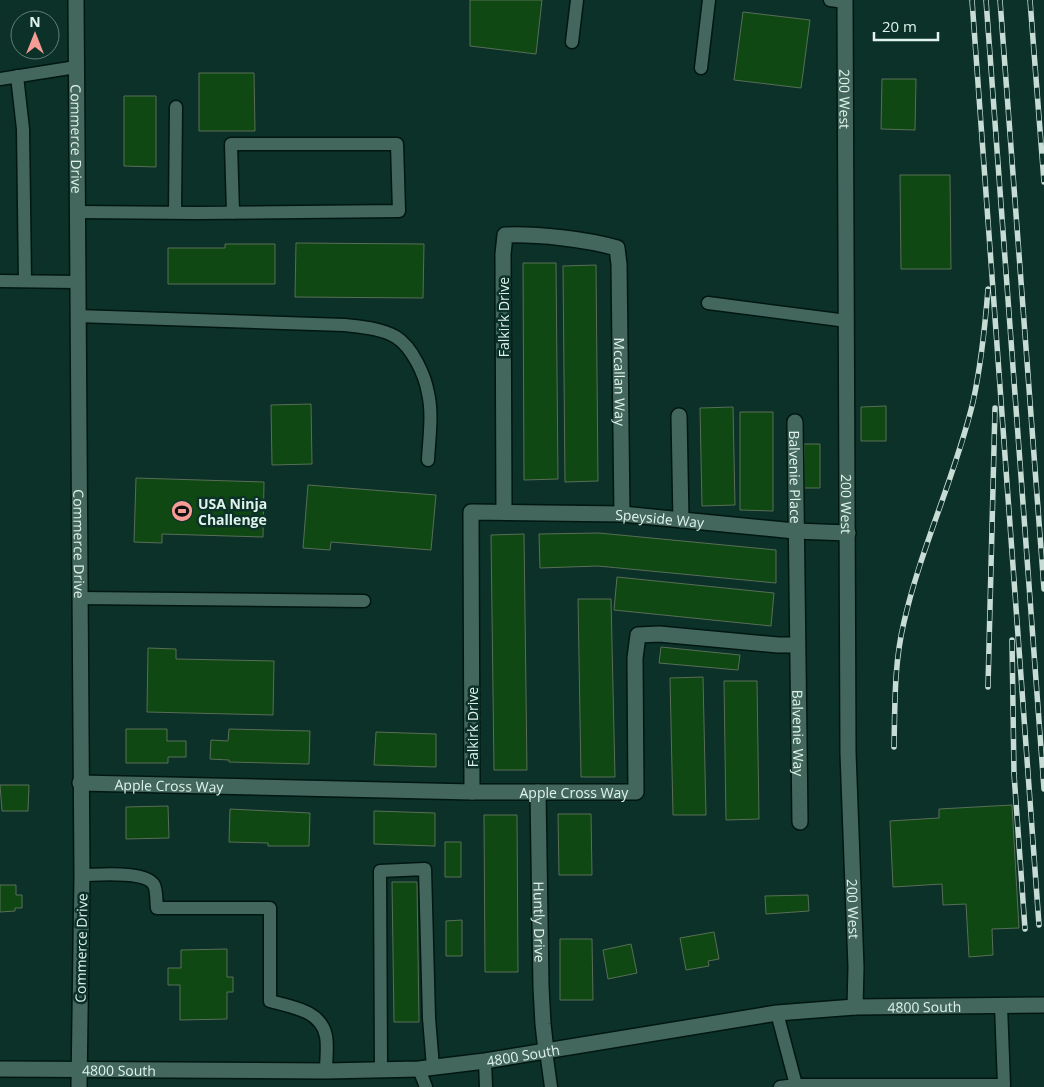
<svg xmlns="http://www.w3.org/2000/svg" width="1044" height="1087" viewBox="0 0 1044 1087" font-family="'Open Sans',sans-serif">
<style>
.building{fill:#0f4813;stroke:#586e57}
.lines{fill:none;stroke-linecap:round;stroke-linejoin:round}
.lane-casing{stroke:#001711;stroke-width:15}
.street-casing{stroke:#001711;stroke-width:18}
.secondary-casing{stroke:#001711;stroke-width:18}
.lane{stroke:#43675c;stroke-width:12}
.street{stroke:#43675c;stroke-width:15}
.secondary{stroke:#43675c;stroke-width:15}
.rail-casing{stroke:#c6dcd5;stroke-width:5.5}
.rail{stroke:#0c3128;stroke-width:4;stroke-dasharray:11;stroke-linecap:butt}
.labels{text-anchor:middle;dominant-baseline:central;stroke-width:5;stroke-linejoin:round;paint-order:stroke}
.street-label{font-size:14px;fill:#dff3ec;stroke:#0c3128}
.poi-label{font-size:14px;font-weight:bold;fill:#dff3ec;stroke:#0c3128;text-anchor:start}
</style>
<rect width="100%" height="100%" fill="#0c3128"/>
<path class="building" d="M470,0H542L536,54L470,46Z
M743,12L810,20L801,88L734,80Z
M199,73H254L255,131H199Z
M882,79H916L915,130L881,129Z
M124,96H156V167L124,166Z
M900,175H950L951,269H901Z
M296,243L424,244L423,298L295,297Z
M225,244H275V284H168V248H225Z
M523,263H556L558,479L524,480Z
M596,265L598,481L565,482L563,266Z
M311,404L312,464L272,465L271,405Z
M886,406V441H861V407Z
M733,407L735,505L702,506L700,408Z
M740,412H773V511L740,510Z
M804,444H820V488H804Z
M136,478L264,482L263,537L162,534V543L134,542Z
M308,485L436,495L431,550L331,542L330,550L303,548Z
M599,533L776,550V583L598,566L540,568L539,534Z
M524,534L527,770H494L491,535Z
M617,577L774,593L771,626L614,610Z
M578,599H611L615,777H581Z
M661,647L740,655L738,670L659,663Z
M148,648L176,649V659L274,661L273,715L147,712Z
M703,677L706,815H673L670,678Z
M724,681H757L759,819L726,820Z
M126,729H167V741H186V757H168V763H126Z
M229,729L310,731L309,764L229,762V760L210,759L211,740L228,741Z
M376,732L436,734V767L374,765Z
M0,785H29L28,811H2Z
M1012,805L1019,928L992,929L993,955L969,957L966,904L943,905L942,884L893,887L890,821L939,818V809Z
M168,806L169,838L126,839V807Z
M230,809L310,813L309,846H268V843L229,842Z
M374,811L435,813V846L374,844Z
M558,814H591L592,875H559Z
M484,815H517L518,972H485Z
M445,842H461V877H445Z
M392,882H417L419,1022H394Z
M0,885H16V895H22V908H15V911L0,912Z
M808,895L809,911L766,914L765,896Z
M462,920V956H446V921Z
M714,932L719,959L708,961L709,966L686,970L680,938Z
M560,939H592L593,1000H560Z
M631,944L637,973L608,979L603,950Z
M227,949V977H233V992H227V1019L180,1020V985H168V968H181V950Z"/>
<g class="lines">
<g class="lane-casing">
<path id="lane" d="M830,0L845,2
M572,42L577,0
M701,68L709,0
M17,76L23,129L25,281
M0,79L76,67
M77,212L196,213L399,211L397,144H231L233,213
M175,213L176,107
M0,281L77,282
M708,303L847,321
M77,316L344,325C361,327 381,328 396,337C412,347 425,375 428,393C433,414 429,439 428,460
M79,598L364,601
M82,875C97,875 146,870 154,885C157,891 156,901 157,908H270V1001C291,1007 321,1010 326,1036C328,1046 326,1060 326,1071
M777,1013L796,1085
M546,1051L551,1087
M485,1061L486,1087
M419,1069L426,1087
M381,1071L380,871L425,869L429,1018L433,1067
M780,1087L796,1085H1004L1001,1005"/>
</g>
<g class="street-casing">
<g id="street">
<path id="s1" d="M845,0L848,753L856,967L855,1007"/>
<path d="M679,416L681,520"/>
<path id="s2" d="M795,422L800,822"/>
<path id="s3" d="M504,512L503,254L505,235C539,234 585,239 617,248L619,264L622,514"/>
<path id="s4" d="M80,783L472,792H636L635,658L638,635L659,634L778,645H797"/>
<path id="s5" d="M472,792L471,512L622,514L795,531L848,533"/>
<path id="s6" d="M538,792L541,987L543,1024L546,1051"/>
</g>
</g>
<g class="secondary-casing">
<g id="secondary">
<path id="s7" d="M76,0L82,875L79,1087"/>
<path id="s8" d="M0,1069L326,1071L419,1069L485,1061L777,1013L855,1007L1044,1005"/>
</g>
</g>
<use href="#lane" class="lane"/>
<use href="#street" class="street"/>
<use href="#secondary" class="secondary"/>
<g class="rail-casing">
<path id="rail" d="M972,0L1039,925
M986,0L1044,789
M1000,0L1044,589
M1030,0L1044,182
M1012,640L1014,774L1025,929
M988,687L995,408
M894,747C895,705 894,663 904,622C921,547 955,477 973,402C981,365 985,327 988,289"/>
</g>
<use href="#rail" class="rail"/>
</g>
<defs>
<g id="stadium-disc" transform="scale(1.125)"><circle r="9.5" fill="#f59c95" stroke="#0c3128"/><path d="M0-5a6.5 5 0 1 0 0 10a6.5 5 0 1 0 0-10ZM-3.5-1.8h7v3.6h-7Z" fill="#111"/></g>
</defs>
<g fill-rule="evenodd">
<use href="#stadium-disc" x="182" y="511"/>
</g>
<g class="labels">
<g class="street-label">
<text stroke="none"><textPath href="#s1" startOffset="99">200 West</textPath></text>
<text stroke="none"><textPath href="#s7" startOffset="139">Commerce Drive</textPath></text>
<text transform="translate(503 317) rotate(-90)">Falkirk Drive</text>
<text stroke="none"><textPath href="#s3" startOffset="524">Mccallan Way</textPath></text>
<text stroke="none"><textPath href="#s2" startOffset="55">Balvenie Place</textPath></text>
<text stroke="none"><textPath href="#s1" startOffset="504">200 West</textPath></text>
<text stroke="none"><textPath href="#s5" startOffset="469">Speyside Way</textPath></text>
<text stroke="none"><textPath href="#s7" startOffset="544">Commerce Drive</textPath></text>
<text transform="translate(472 727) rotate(-90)">Falkirk Drive</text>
<text stroke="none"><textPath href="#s2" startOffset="311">Balvenie Way</textPath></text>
<text stroke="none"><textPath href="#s4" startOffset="89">Apple Cross Way</textPath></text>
<text stroke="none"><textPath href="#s4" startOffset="494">Apple Cross Way</textPath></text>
<text stroke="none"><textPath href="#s1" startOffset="909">200 West</textPath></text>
<text stroke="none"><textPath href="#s6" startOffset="130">Huntly Drive</textPath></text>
<text transform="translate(81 948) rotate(-89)">Commerce Drive</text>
<text stroke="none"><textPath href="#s8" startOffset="929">4800 South</textPath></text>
<text stroke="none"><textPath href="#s8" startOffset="524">4800 South</textPath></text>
<text stroke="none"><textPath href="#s8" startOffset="119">4800 South</textPath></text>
</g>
<g class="poi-label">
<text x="198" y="503">USA Ninja<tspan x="198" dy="16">Challenge</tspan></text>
</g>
</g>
<g transform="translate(35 35)"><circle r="24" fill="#0c3128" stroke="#607f76"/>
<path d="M0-4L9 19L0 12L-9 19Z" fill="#f59c95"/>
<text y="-8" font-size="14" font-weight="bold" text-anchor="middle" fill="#dff3ec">N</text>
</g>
<path d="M874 32v8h64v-8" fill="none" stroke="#dff3ec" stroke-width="2.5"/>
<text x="882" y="32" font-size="15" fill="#dff3ec" stroke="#0c3128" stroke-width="4" paint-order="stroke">20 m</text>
</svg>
